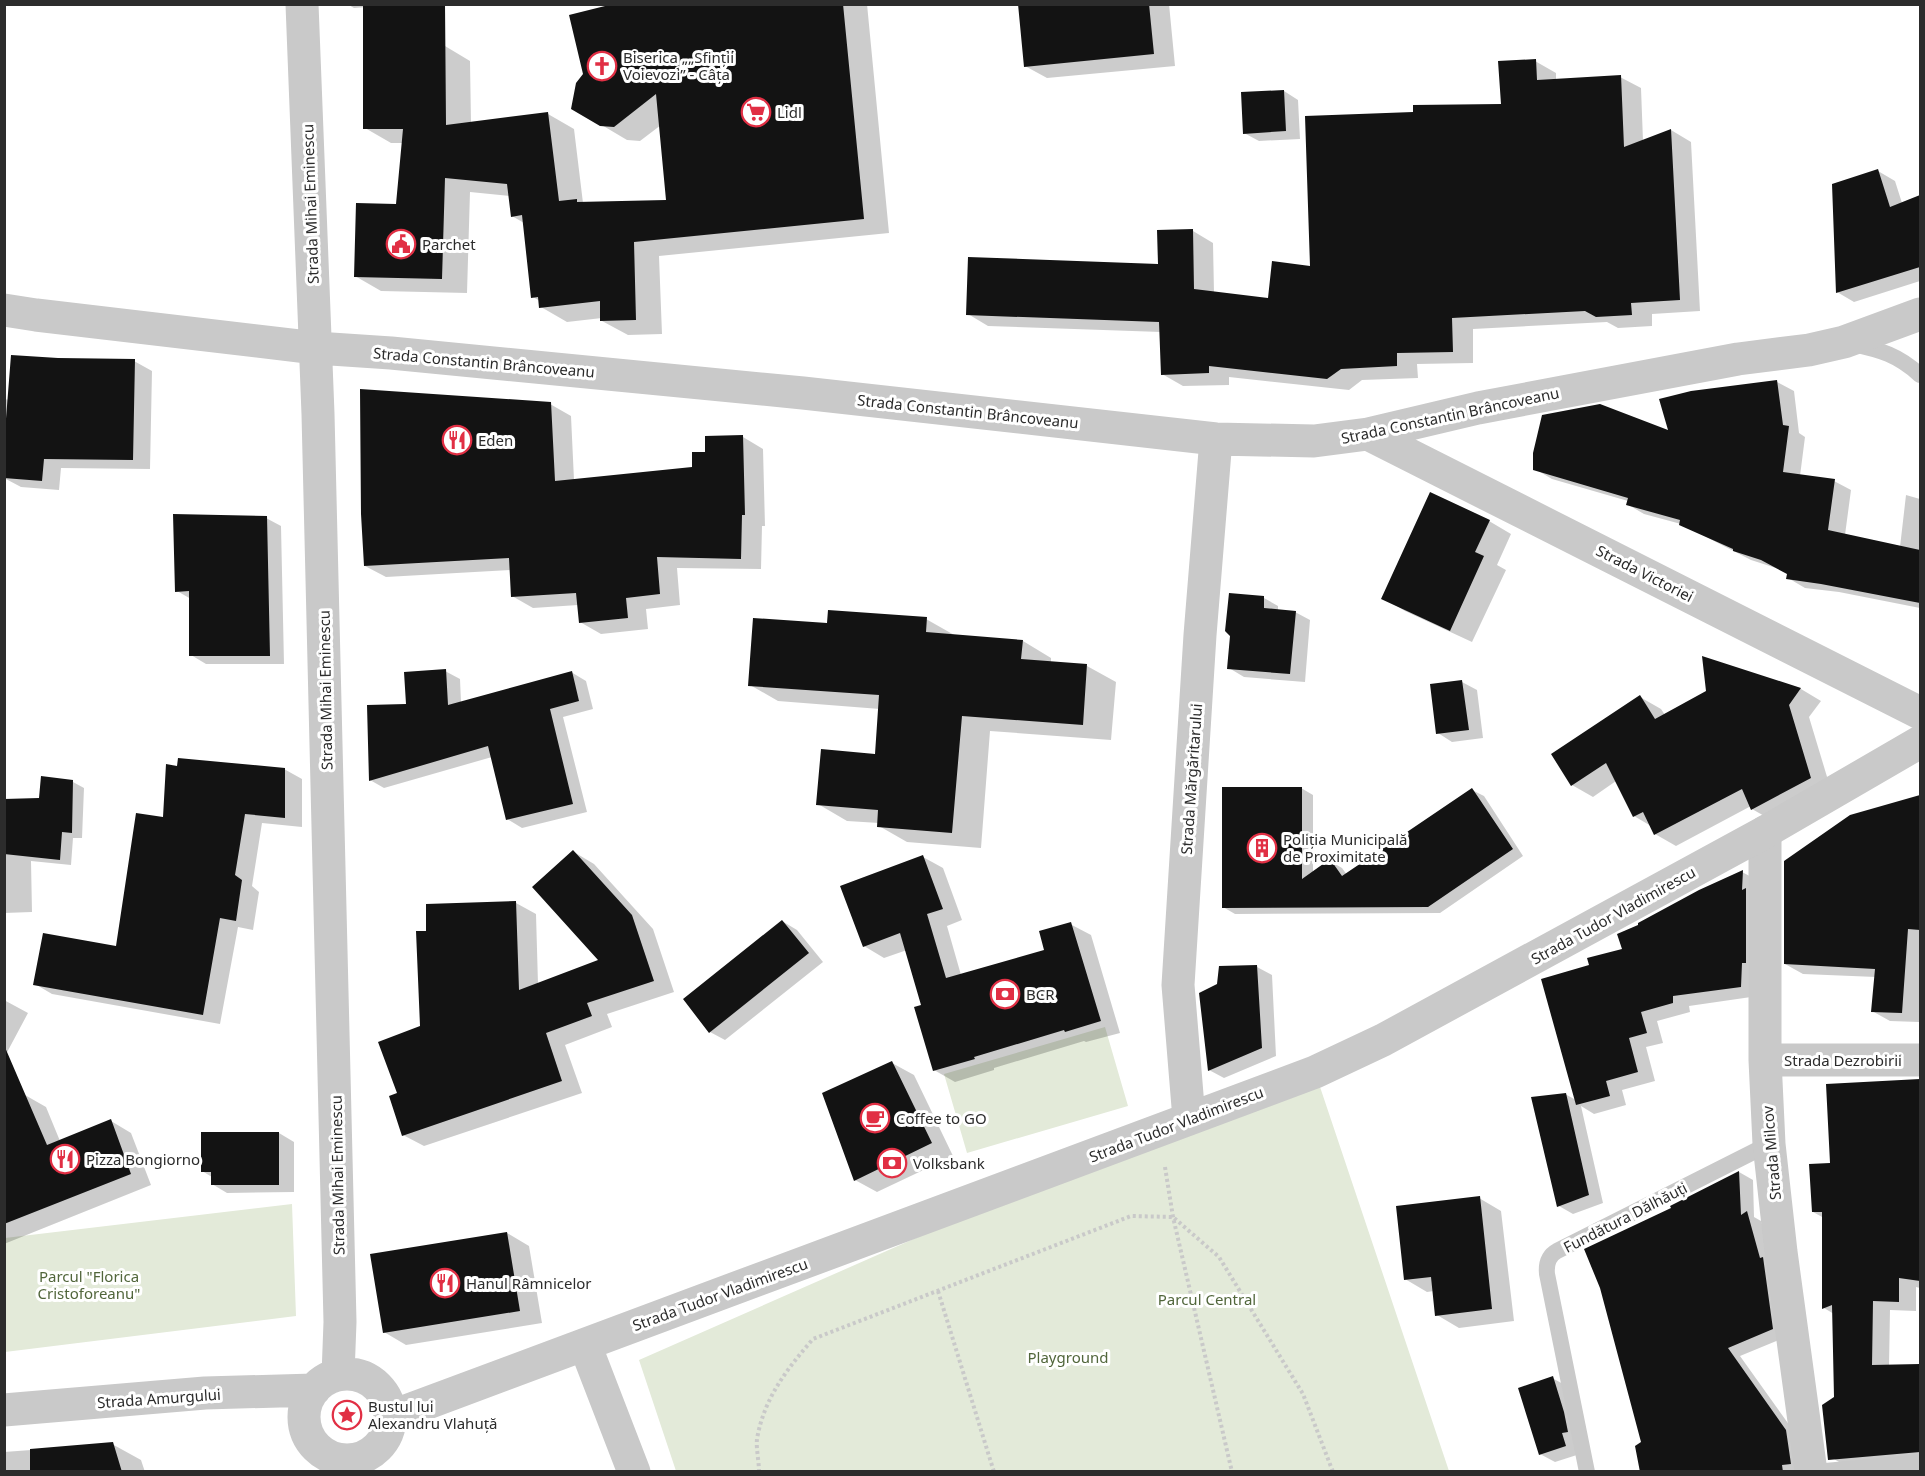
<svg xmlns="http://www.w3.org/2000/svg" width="1925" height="1476" viewBox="0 0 1925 1476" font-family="'Noto Sans',sans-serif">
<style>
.green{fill:#e3ead9}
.shadow{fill:#0003}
.building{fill:#131313}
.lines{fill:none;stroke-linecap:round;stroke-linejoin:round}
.path{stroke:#c9c9c9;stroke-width:4;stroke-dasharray:3 3;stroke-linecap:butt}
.service{stroke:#c9c9c9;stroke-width:16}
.minor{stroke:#c9c9c9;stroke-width:33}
.tertiary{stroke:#c9c9c9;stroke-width:33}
.labels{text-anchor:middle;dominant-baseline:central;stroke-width:6;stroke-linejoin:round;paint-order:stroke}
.poi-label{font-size:15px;fill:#2c2c2c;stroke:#fff;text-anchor:start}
.street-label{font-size:15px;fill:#2c2c2c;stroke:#fff}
.park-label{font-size:15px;fill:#51663b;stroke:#fff}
</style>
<rect width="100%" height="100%" fill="#fff"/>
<path class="green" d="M1105,1027L1128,1106L967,1153L944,1074Z
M1315,1072L1449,1471H676L639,1360L1159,1131Z
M292,1204L296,1316L5,1352V1238Z"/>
<path class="shadow" d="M347,4H380V6L354,8Z
M620,4H867L889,233L659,256L662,334L628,335L602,321V318L567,322L541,307L540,301L533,297L524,223L512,216L510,196L470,192L467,293L381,291L355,276L398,206L403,143H391L365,128L445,46L470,61L471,124L548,114L574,129L583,203L668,201L661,125L640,141L627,140L573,108L584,74Z
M1019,4H1169L1175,66L1047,78L1025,66Z
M1535,61L1556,73V80L1620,77L1641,88L1643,141L1671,130L1691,142L1700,311L1652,314V326L1618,328L1607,322L1473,329V363L1417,364L1418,378L1362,380L1349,390L1229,377V385L1183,386L1162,374L1161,332L988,326L968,314L1160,265L1193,231L1213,243L1214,293L1269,299L1312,268L1415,113L1502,105Z
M1284,91L1298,100L1300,139L1259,141L1244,133Z
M1878,171L1895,181L1902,203L1920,197V281L1854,302L1837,292Z
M134,361L152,371L150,469L61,468L59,490L21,487L4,478V399L9,400Z
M1777,382L1794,391L1799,433L1805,437L1800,476L1834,481L1851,490L1845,535L1900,547L1906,495L1920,499V608L1839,592L1805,588L1788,578L1789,574L1779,569L1751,560L1681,524L1644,514L1627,504L1628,501L1552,479L1535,469L1670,432Z
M550,404L571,416L574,480L694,468L706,453L743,437L763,449L765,526H762L761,569L677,568L680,605L646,609L648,629L601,634L580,622L578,605L533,608L512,596L511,570L386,577L365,566Z
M266,518L281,526L284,664H206L191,655V599L177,591Z
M1489,521L1511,534L1497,565L1506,570L1472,642L1405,611L1383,598Z
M1264,598L1278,606V610L1295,612L1310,620L1305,682L1244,677L1229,668Z
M926,619L956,636L1023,641L1051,658V663L1087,666L1116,682L1111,740L990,731L981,848L907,842L879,826V823L847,821L818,804L876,755L880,709L778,701L750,685L828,625Z
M1704,659L1801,689L1821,701L1809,717L1831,790L1773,821L1752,809L1751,806L1676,846L1655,834L1651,826L1634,816L1616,781L1593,797L1572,785L1640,697L1661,709L1665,715L1708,692Z
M445,671L460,679L461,703L571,672L586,681L593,709L563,717L587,812L522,828L507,819L492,757L384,788L370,780L408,705Z
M1462,682L1477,690L1483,738L1452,742L1438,733Z
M284,769L302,779V827L262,823L252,886L259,892L253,930L238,927L220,1024L52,994L35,984L118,948L165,819Z
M73,782L84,788L82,838H73L71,865L31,861L32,912L4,913V800H40Z
M1301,788L1313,795V873L1330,861L1342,868L1347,875L1472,790L1484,796L1523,856L1440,913L1235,914L1223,907Z
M1920,797V997L1919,1022L1890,1021L1872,1011L1876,977L1803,974L1785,964L1850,816Z
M574,852L594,864L653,929L674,992L607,1014L612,1027L565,1045L582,1093L424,1146L403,1135L398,1094L422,1027L428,932L516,903L536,914L538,984L600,961Z
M923,857L943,868L962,920L947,926L961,975L1046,951L1070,924L1091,935L1120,1033L1086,1042L1084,1041L994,1068V1070L955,1082L934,1070L923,1006L907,950L884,958L864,946Z
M1742,872L1759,881L1758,996L1689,1006L1690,1012L1657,1021L1663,1043L1646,1047L1655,1081L1622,1090L1626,1105L1594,1114L1581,1106L1603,1203L1573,1214L1559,1206L1565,1094L1576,1100L1591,966L1624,950Z
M782,921L797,930L823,962L725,1040L710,1032Z
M1257,967L1272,975L1276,1056L1224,1078L1209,1070Z
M4,1000L28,1013L4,1058Z
M892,1063L914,1075L953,1156L877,1192L855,1180Z
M1920,1080V1288L1916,1287V1311L1890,1310L1889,1366L1920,1365V1462L1851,1469L1834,1459L1835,1398L1834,1314L1824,1308V1218L1813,1212L1832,1164L1827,1086Z
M25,1095L46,1107L60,1141L111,1121L131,1133L151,1185L4,1244V1103Z
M279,1133L294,1142V1192L227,1193L212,1184V1177L202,1171Z
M1739,1172L1753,1180L1754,1217L1761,1221L1773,1264L1786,1337L1740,1356L1800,1440L1804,1472H1642L1643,1443L1673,1209L1672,1206Z
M1479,1198L1501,1211L1514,1321L1459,1328L1437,1315L1434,1291L1427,1292L1405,1279Z
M507,1233L529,1246L542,1323L406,1345L384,1332Z
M1552,1378L1567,1386L1580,1454L1555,1462L1540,1454Z
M112,1444L141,1460L145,1472H4V1452Z"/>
<path class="building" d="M363,4H445L446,125L548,112L559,201L577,199V202L666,200L656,94L614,127L600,126L571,109L576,83L583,74L569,15L613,4H843L864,219L634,242L636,320L600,321V301L539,308L538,297L531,298L522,215L511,217L507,184L445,178L442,279L354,277L356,203L396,204L403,129H363Z
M1018,4H1149L1154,54L1024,67Z
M1536,59L1537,80L1621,75L1624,147L1671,129L1680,300L1631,303L1632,315L1596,317L1585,311L1452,318L1453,352L1397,353V366L1341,369L1327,379L1209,366V373L1161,375L1159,322L966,315L968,257L1158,264L1157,230L1193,229L1194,289L1268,298L1272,261L1310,266L1305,116L1413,112V105L1501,104L1498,61Z
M1284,90L1286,131L1243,134L1241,92Z
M1878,169L1890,207L1920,195V267L1836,293L1832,184Z
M11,355L58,358L135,359L133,460L44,459L42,481L4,478V444Z
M1777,380L1783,425L1789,426L1783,472L1835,479L1828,530L1920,550V603L1821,584L1786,579L1787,574L1761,560L1733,551V549L1679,525L1680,520L1626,505L1628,498L1533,470V453L1542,415L1600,404L1668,430L1659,399L1691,391Z
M360,389L551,402L555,481L692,467V452H705V436L743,435L745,515H742L741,559L657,557L660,594L626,598L628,618L579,623L576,593L511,597L509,558L364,566L361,514Z
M1430,492L1490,520L1475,552L1484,556L1450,631L1381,599Z
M173,514L267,516L270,656H189V591L175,592Z
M1229,593L1264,596V608L1296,611L1290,674L1227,669L1230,636L1225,631Z
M828,610L927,617L926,632L1023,640L1021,659L1087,664L1083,725L962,716L952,833L877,827L878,810L816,805L821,749L875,754L879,695L748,686L753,618L827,623Z
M1702,656L1801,688L1789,705L1811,778L1751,810L1742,789L1654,835L1643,812L1633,817L1606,763L1571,786L1551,754L1640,695L1655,719L1706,691Z
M446,669L448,705L572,671L579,701L550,709L573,804L506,820L488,746L369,781L367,705L406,704L404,672Z
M1462,680L1469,730L1436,734L1430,684Z
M178,758L285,768V818L245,814L235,875L242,880L236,921L220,918L203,1015L33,985L43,933L116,946L136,813L163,817L166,764L177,766Z
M41,776L73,780L72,833L62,832L60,860L4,854V799L39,798Z
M1222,787H1302V879L1330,859L1342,876L1472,788L1513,849L1428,907L1222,908Z
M1920,795V930L1908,929L1902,1013L1871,1012L1875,969L1784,964V861L1850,815Z
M573,850L632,915L654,981L587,1003L592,1016L546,1033L562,1081L402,1136L389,1096L397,1093L378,1042L420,1026L416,931H426V904L516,901L519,990L598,960L532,887Z
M923,855L943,909L927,914L946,978L1044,950L1039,931L1071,922L1101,1021L1065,1032L1064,1030L974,1057L975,1059L933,1071L914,1007L921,1005L900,933L863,947L840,886Z
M1743,870L1742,890L1746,888V963H1742L1741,987L1673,996V1003L1641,1012L1647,1033L1629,1038L1638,1072L1606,1081L1610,1096L1576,1105L1541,979L1589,965L1587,958L1622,949L1617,934L1638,925V923L1699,890Z
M782,920L809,953L709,1033L683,999Z
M1257,965L1262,1048L1208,1071L1199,993L1217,984L1219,966Z
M4,1045L47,1145L111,1119L131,1174L4,1224Z
M892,1061L932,1143L854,1181L822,1093Z
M1920,1079V1281L1899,1278V1302L1873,1301L1872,1365L1920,1364V1452L1828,1460L1822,1405L1834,1397L1832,1305L1822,1309V1212H1812L1809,1164L1830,1163L1826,1084Z
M1566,1093L1589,1195L1557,1207L1531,1097Z
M201,1132H279V1185H211V1172H201Z
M1739,1171L1741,1215L1747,1211L1760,1258L1763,1257L1773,1329L1728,1348L1786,1430L1791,1464L1782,1465L1783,1472H1640L1635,1446L1641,1442L1600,1288L1584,1249L1671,1208L1670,1206Z
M1480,1196L1492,1309L1435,1316L1431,1277L1404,1280L1396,1206Z
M507,1232L520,1311L383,1333L370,1254Z
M1553,1376L1564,1412L1568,1432L1562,1433L1566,1446L1539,1455L1518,1388Z
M113,1442L122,1472H30V1449Z"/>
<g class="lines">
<path class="path" d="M1165,1167L1173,1217L1232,1472
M938,1291L994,1472
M759,1472C759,1461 756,1449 757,1439C764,1398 787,1369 813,1339L1131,1216L1173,1217L1219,1257L1303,1394L1333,1472"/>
<path class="service" d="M1852,344C1881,350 1898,355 1920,375
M1587,1472L1547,1274C1546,1264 1548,1256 1557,1251L1769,1144
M1815,1472L1920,1462"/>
<path class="minor" d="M1765,832V1060L1769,1144L1781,1252L1811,1472
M1765,1060H1920"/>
<path class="tertiary" d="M302,4L318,414L340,1322L338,1375
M4,310L36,315L316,348L391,353L803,393L1216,439L1314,441L1368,434L1478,408L1738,359L1809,350L1844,342L1920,314
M1368,434L1920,713
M1189,1119L1178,985L1200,635L1216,439
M585,1345L634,1472
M304 1417a43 43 0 1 1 86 0a43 43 0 1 1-86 0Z
M4,1410L205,1393L314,1390
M390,1417L1315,1072L1383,1040L1765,832L1920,742"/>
</g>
<defs>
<g id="church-ring" transform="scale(1.5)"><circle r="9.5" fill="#fff" stroke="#e12f44" stroke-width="1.5"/><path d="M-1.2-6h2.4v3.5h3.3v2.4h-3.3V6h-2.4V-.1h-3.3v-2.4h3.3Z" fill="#e12f44"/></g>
<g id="supermarket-ring" transform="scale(1.5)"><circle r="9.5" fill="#fff" stroke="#e12f44" stroke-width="1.5"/><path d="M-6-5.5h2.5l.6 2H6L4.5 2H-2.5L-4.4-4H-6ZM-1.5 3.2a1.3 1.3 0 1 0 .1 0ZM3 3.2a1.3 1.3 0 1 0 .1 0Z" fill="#e12f44"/></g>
<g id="civic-ring" transform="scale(1.5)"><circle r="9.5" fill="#fff" stroke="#e12f44" stroke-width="1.5"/><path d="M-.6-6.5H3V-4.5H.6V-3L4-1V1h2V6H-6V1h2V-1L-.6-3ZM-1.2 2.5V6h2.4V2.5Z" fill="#e12f44"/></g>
<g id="restaurant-ring" transform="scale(1.5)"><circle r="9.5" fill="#fff" stroke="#e12f44" stroke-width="1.5"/><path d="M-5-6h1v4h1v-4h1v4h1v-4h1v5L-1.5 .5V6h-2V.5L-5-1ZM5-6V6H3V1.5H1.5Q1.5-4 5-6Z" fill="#e12f44"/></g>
<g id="building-ring" transform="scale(1.5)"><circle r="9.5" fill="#fff" stroke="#e12f44" stroke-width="1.5"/><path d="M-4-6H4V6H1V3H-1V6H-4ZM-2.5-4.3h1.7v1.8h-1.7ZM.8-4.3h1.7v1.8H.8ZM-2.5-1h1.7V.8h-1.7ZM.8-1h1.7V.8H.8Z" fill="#e12f44"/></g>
<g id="bank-ring" transform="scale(1.5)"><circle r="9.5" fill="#fff" stroke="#e12f44" stroke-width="1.5"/><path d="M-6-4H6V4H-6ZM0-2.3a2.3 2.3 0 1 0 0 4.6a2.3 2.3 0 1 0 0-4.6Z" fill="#e12f44"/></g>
<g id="cafe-ring" transform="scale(1.5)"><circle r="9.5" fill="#fff" stroke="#e12f44" stroke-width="1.5"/><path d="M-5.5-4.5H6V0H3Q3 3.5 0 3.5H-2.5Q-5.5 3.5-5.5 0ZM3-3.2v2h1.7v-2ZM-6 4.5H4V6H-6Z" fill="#e12f44"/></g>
<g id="sight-ring" transform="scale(1.5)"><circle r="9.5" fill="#fff" stroke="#e12f44" stroke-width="1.5"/><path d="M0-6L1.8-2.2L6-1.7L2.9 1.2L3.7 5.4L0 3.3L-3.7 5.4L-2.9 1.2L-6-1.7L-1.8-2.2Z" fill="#e12f44"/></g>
</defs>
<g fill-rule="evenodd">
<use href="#church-ring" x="602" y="66"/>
<use href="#supermarket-ring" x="756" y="112"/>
<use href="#civic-ring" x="401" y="244"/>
<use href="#restaurant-ring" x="457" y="440"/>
<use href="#building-ring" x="1262" y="848"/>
<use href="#bank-ring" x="1005" y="994"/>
<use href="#cafe-ring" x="875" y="1118"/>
<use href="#restaurant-ring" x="65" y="1159"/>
<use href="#bank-ring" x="892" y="1163"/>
<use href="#restaurant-ring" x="445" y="1283"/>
<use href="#sight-ring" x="347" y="1415"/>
</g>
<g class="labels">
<g class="poi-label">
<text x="623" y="57">Biserica „„Sfinții<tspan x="623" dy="17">Voievozi” - Câța</tspan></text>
<text x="777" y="112">Lidl</text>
<text x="422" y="244">Parchet</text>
<text x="478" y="440">Eden</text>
<text x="1283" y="839">Poliția Municipală<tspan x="1283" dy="17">de Proximitate</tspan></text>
<text x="1026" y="994">BCR</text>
<text x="896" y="1118">Coffee to GO</text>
<text x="86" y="1159">Pizza Bongiorno</text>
<text x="913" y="1163">Volksbank</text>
<text x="466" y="1283">Hanul Râmnicelor</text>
<text x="368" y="1406">Bustul lui<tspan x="368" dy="17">Alexandru Vlahuță</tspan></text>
</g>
<g class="street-label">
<text transform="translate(310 204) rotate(-92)">Strada Mihai Eminescu</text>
<text transform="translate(484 362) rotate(5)">Strada Constantin Brâncoveanu</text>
<text transform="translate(968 411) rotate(6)">Strada Constantin Brâncoveanu</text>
<text transform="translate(1450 415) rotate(-12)">Strada Constantin Brâncoveanu</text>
<text transform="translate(1645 573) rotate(27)">Strada Victoriei</text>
<text transform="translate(325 690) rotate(-91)">Strada Mihai Eminescu</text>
<text transform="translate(1191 779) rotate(-86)">Strada Mărgăritarului</text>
<text transform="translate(1613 915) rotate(-29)">Strada Tudor Vladimirescu</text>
<text x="1843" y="1060">Strada Dezrobirii</text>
<text transform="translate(1176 1124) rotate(-21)">Strada Tudor Vladimirescu</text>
<text transform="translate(1771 1153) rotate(-95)">Strada Milcov</text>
<text transform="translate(337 1175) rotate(-91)">Strada Mihai Eminescu</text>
<text transform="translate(1625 1217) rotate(-27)">Fundătura Dălhăuți</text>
<text transform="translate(720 1294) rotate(-20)">Strada Tudor Vladimirescu</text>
<text transform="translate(159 1398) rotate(-4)">Strada Amurgului</text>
</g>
<g class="park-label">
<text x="89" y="1276">Parcul "Florica<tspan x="89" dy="17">Cristoforeanu"</tspan></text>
<text x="1207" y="1299">Parcul Central</text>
<text x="1068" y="1357">Playground</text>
</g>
</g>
<rect width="1925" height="1476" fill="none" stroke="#2c2c2c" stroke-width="12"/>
</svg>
